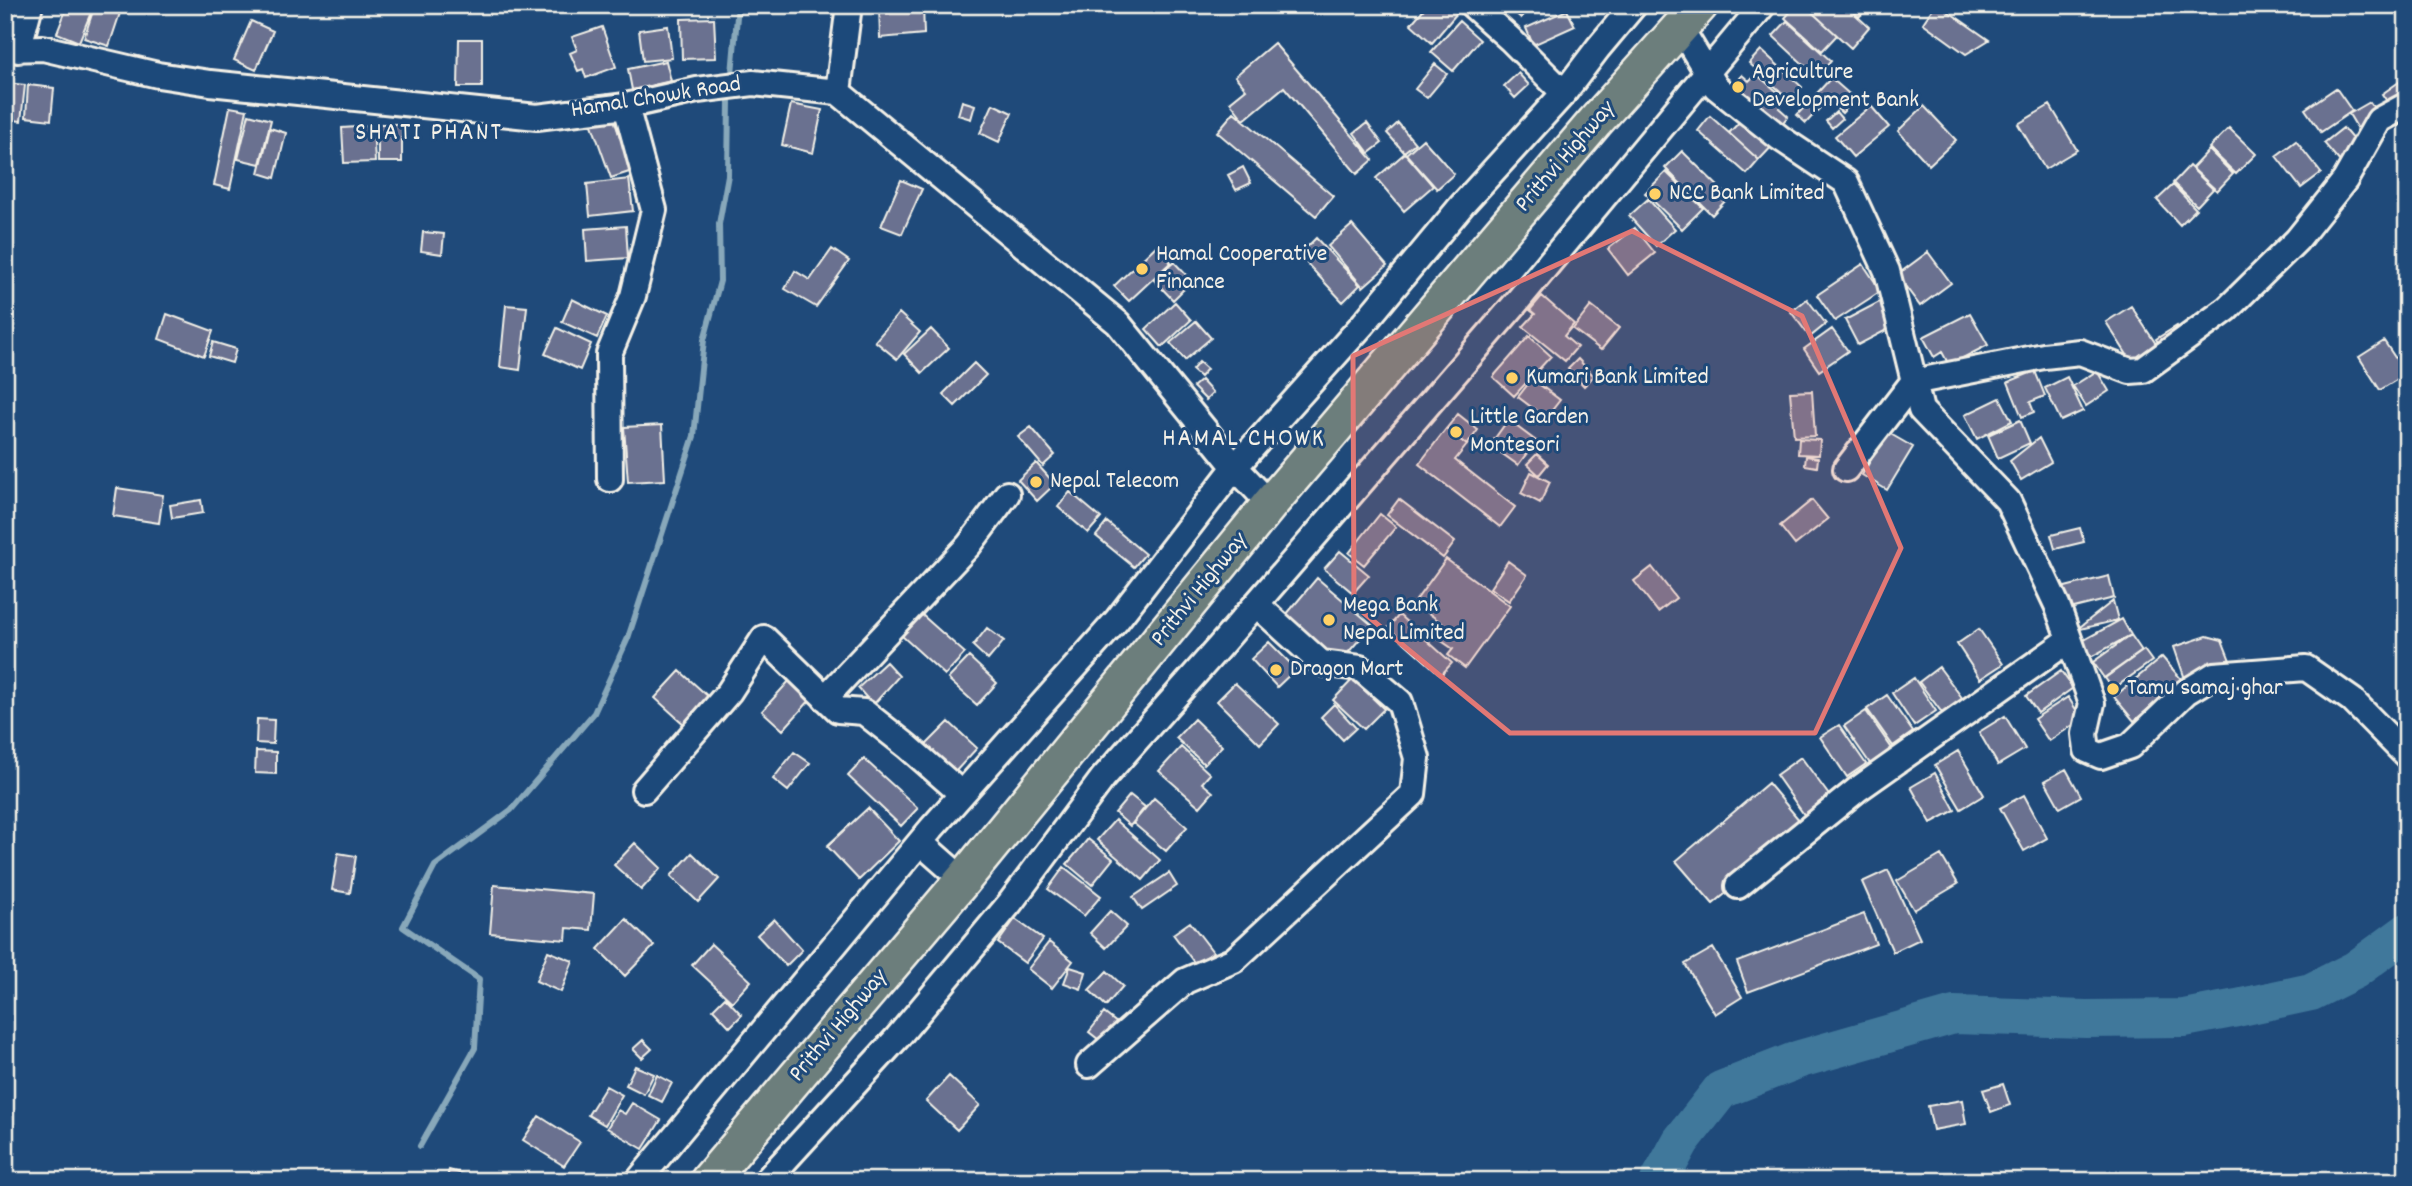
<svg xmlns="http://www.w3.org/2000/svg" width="2412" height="1186" viewBox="0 0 2412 1186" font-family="Dekko,sans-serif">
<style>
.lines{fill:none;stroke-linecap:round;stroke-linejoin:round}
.stream{stroke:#88a8ba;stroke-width:6}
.river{stroke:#40789b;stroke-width:38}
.building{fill:#6b7190;stroke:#f4f1e8;stroke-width:2}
.minor-casing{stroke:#f4f1e8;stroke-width:30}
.highway-casing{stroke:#f4f1e8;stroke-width:40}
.minor{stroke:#1f4a7a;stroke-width:24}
.highway{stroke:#6c7e7c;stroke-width:35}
.marked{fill:#e27875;fill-opacity:0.2;stroke:#e27875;stroke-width:5;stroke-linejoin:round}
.poi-dot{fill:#ffd166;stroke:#1f4a7a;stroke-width:2.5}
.labels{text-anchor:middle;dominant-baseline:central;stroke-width:6;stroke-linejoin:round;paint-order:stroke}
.poi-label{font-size:24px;fill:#f4f1e8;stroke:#1f4a7a;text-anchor:start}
.street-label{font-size:24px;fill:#f4f1e8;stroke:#1f4a7a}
.neighbourhood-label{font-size:26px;letter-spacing:2px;fill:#f4f1e8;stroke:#1f4a7a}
</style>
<rect width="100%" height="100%" fill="#1f4a7a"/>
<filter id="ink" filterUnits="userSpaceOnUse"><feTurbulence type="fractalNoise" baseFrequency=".0143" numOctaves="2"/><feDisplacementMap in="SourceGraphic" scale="14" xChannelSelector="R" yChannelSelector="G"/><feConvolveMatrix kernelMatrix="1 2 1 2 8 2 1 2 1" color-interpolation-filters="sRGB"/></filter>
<g filter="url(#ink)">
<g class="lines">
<path class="stream" d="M732,74L738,5
M420,1146L475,1048L479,979L403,927L435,866L511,810L594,713L628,638L694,436L704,340L720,281L719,224L728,175L729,101"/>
<path class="river" d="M1659,1181L1681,1141L1721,1090L1800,1059L1954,1015L2086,1019L2184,1018L2237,1008L2311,992L2355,970L2407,932"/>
</g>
<path class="building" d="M68,5H94L79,42L57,33Z
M95,5L122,7L109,46L84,38Z
M879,5H923L924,34L880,38Z
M1427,5H1448L1457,13L1432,43L1411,24Z
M1506,5H1532L1521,18Z
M1796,5H1804L1837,35L1822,51L1785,18Z
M1804,5H1845L1869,27L1851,48Z
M1846,5H1870L1859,17Z
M1935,5H1939L1989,40L1966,54L1923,23Z
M1567,10L1575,26L1533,45L1526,28Z
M714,18L716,58L682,59L681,19Z
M251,21L273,31L256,70L234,60Z
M1459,21L1480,40L1453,71L1431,52Z
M1787,21L1831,61L1817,77L1773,36Z
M668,26L672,58L643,61L639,30Z
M602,27L616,67L586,78L583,69L578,71L570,53L577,50L572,37Z
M459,39H482V87H458Z
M1274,43L1373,160L1357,174L1284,87L1244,120L1230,102L1246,89L1235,76Z
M1761,50L1802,87L1790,100L1749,63Z
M666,61L671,81L632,90L628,69Z
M1435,64L1447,74L1427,98L1415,89Z
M1518,73L1529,85L1515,98L1504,86Z
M1756,74L1786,99L1779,108L1788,116L1776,131L1729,91L1742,75L1749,81Z
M2406,77L2407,96L2391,107L2382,94Z
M1831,78L1855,99L1842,113L1827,100L1806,123L1797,115Z
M5,83L25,85L21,121L5,119Z
M28,85L54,88L51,120L26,117Z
M2336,88L2352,111L2321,132L2305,109Z
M962,101L975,105L971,119L958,115Z
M2370,102L2379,116L2358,129L2349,114Z
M791,104L822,110L813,153L782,145Z
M993,104L1012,113L999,142L980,133Z
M2050,105L2077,150L2045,169L2018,124Z
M1871,106L1889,127L1853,157L1835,136Z
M1924,106L1956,140L1929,165L1898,131Z
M230,107L247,110L230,189L214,185Z
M1234,112L1333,196L1316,216L1217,132Z
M1836,112L1842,119L1832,128L1826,121Z
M249,114L271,120L260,164L238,159Z
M612,114L632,171L611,178L591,122Z
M1746,115L1776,142L1759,160L1729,133Z
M1710,116L1759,160L1747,174L1698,131Z
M1367,123L1382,143L1369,153L1354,133Z
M1398,123L1415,143L1404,152L1387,133Z
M378,124H402V162H378Z
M373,126L375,162L344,163L342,128Z
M270,128L286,133L275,178L259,173Z
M2229,128L2256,154L2236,174L2209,148Z
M2343,128L2360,148L2341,163L2324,143Z
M1423,139L1454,174L1437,189L1406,154Z
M2296,141L2321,173L2301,188L2276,156Z
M2209,150L2233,174L2217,191L2192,168Z
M1682,151L1729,197L1712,215L1665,168Z
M1405,153L1433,186L1404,211L1376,178Z
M2189,166L2213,189L2197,206L2173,183Z
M1243,167L1251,183L1236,190L1228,175Z
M1666,172L1703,208L1682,229L1645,193Z
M629,179L633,211L590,216L587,184Z
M901,180L922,189L902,234L881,226Z
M2173,185L2196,209L2180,225L2157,200Z
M1648,199L1675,229L1656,246L1629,216Z
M1352,225L1387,266L1363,287L1328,246Z
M626,226L628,258L587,261L585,229Z
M1635,228L1655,253L1628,275L1608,249Z
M423,232L444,234L442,254L421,251Z
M1316,238L1360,285L1343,302L1299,255Z
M1156,246L1171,262L1129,301L1114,286Z
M832,249L849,261L816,307L785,289L795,271L810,280Z
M1928,252L1951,283L1920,306L1897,275Z
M1174,262L1192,281L1173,300L1154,280Z
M1863,264L1881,291L1835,321L1817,295Z
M1542,296L1574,324L1564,336L1577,347L1565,361L1523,327L1535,314L1530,310Z
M572,299L607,316L597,338L562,322Z
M1807,299L1826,324L1810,337L1791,312Z
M1885,299L1898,324L1858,345L1845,320Z
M1175,302L1191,320L1162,347L1146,329Z
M506,305L527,307L520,370L500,367Z
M1591,306L1619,328L1601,350L1573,329Z
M2131,306L2158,347L2133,364L2106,322Z
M899,313L920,332L897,359L875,341Z
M1970,313L1988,345L1949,365L1942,352L1934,357L1923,337Z
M167,314L213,331L204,356L159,339Z
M1196,321L1211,338L1185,360L1170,343Z
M2177,326L2183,336L2162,349L2156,339Z
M557,328L591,344L580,370L545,354Z
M931,329L949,348L922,373L904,354Z
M1832,329L1848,351L1819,371L1804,349Z
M1529,336L1551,356L1514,396L1493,377Z
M2384,341L2406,374L2380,390L2359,357Z
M213,342L236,349L232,363L209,356Z
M1578,359L1594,376L1584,386L1568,369Z
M1199,362L1207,369L1200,377L1192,370Z
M974,363L986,375L955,406L943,394Z
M2035,371L2045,396L2030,402L2034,412L2022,417L2008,382Z
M2097,371L2109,391L2086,406L2073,386Z
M2067,377L2083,411L2061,421L2045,388Z
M1532,379L1560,400L1546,418L1518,397Z
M1201,380L1213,393L1206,400L1193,387Z
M1812,391L1815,436L1794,437L1790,392Z
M2000,398L2012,421L1977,439L1965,415Z
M1458,414L1478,430L1467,445L1446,429Z
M1508,420L1536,441L1518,465L1490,445Z
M2020,420L2030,443L1998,458L1988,435Z
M662,425L665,480L628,482L624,427Z
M1031,427L1055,455L1043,466L1018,437Z
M1446,429L1467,445L1455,460L1515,507L1500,527L1419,464Z
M1887,432L1913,447L1887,490L1862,475Z
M2039,438L2051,462L2021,480L2010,461Z
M1799,439L1820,440L1819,455L1798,454Z
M1537,454L1548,464L1539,475L1527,464Z
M1806,456L1818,458L1817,467L1805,465Z
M1036,463L1055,484L1037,501L1018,480Z
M1531,472L1550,482L1540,503L1521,493Z
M117,488L163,495L159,523L113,516Z
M1070,492L1101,518L1088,533L1058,507Z
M1399,499L1455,542L1443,558L1387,515Z
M201,500L203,513L172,518L170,505Z
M1812,500L1828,519L1795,545L1780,526Z
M1380,514L1396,527L1364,565L1349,553Z
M1107,522L1145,554L1134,567L1096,536Z
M2080,528L2084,542L2055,549L2051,535Z
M1340,551L1369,575L1353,593L1324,569Z
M1446,559L1510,606L1465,668L1448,655L1453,649L1433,635L1442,623L1414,603Z
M1508,561L1527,575L1509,601L1490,588Z
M1652,567L1676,598L1658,612L1634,581Z
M2109,576L2114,598L2066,610L2061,588Z
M1317,578L1372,625L1340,662L1286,615Z
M2113,601L2118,620L2076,630Z
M921,614L965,653L945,675L902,636Z
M1399,615L1452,663L1441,675L1388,628Z
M2122,619L2131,635L2091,657L2082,641Z
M987,628L1004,641L988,660L973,646Z
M1979,629L2003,664L1980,679L1957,644Z
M2131,635L2142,651L2104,678L2093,662Z
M2207,636L2222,640L2231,663L2185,679L2174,647Z
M1269,642L1296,669L1277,687L1251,659Z
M2144,650L2152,661L2113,689L2105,678Z
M969,657L997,683L977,705L948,679Z
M2162,657L2182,680L2134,721L2114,697Z
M886,662L899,676L873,705L858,688Z
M1939,667L1963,699L1943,714L1919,682Z
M680,671L711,699L686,726L655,698Z
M2061,671L2073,688L2038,713L2026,696Z
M1914,678L1936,711L1914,726L1892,693Z
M1353,679L1384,709L1364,729L1333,700Z
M790,680L811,699L783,730L762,711Z
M1235,683L1279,724L1260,744L1217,701Z
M1887,695L1913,732L1893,746L1867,709Z
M2068,697L2082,719L2049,741L2034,719Z
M1334,704L1356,728L1343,740L1321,717Z
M1866,711L1893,750L1871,765L1844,726Z
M2005,716L2025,749L1998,765L1979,732Z
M257,719L274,720L273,744L256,743Z
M1194,719L1222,746L1204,764L1176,738Z
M949,722L977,748L955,772L926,745Z
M1839,725L1866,764L1847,777L1820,737Z
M1181,747L1210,774L1202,783L1213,792L1200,807L1159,771Z
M256,751L276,752V774L255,773Z
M1958,751L1984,795L1961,809L1935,765Z
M794,752L810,763L788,791L773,779Z
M1801,757L1831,798L1805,816L1776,775Z
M864,759L918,808L901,826L848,776Z
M2066,769L2081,796L2060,808L2045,781Z
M1935,773L1955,810L1931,823L1911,787Z
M1768,783L1805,827L1713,904L1676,861Z
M1130,795L1145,807L1130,826L1115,813Z
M2024,795L2047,838L2024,851L2000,808Z
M1154,798L1187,827L1166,851L1133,823Z
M868,808L899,841L859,880L827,846Z
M1115,820L1160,860L1143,880L1097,840Z
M1088,839L1113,859L1092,885L1067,864Z
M635,843L661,868L641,890L614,865Z
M338,853L356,856L350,893L332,890Z
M692,853L719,879L698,902L671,876Z
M1941,855L1958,884L1914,910L1897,881Z
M1064,867L1101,896L1084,916L1048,889Z
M1888,870L1920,939L1893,952L1862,882Z
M1169,873L1177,886L1142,910L1133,897Z
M494,885L594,894L591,930L567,928L566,940L490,933Z
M1110,911L1127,926L1106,948L1090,933Z
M1864,914L1876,944L1748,992L1737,962Z
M626,919L654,946L625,976L598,949Z
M774,919L802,950L786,966L757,935Z
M1015,919L1043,939L1025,963L998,943Z
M1190,922L1213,952L1196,965L1173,934Z
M1049,942L1073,961L1052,988L1028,969Z
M711,944L751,981L732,1002L692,965Z
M1713,948L1742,997L1715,1014L1685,964Z
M548,951L573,961L561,992L536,981Z
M1070,967L1086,972L1081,989L1064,983Z
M1107,971L1123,986L1106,1006L1089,990Z
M725,997L742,1015L730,1027L713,1009Z
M1104,1013L1118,1024L1103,1043L1089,1032Z
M643,1040L652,1049L642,1058L633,1049Z
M635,1066L654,1074L644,1094L626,1085Z
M657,1075L672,1083L662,1102L648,1095Z
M949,1076L980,1105L957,1130L926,1101Z
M2003,1084L2010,1105L1991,1112L1983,1090Z
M606,1086L622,1095L605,1125L588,1115Z
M1962,1100L1966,1124L1933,1130L1928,1106Z
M632,1103L661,1120L643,1149L607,1128L618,1110L625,1114Z
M539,1116L580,1142L564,1166L523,1140Z
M449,1170L488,1181H446Z"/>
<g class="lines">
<g class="minor-casing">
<path id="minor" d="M1472,5L1510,39L1564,93
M1681,29L1716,87L1780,138L1846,182L1887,271L1921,410L2008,501L2057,605L2092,703L2085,734L2087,750L2101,756L2130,746L2186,692L2214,675L2306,668L2352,700L2407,756
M5,49L43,48L158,75L210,83L537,117L626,106L697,90L753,83L838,92L1118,323L1235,467L1270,504
M18,50L30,5
M838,92L849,5
M1846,469L1913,382L2044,356L2080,352L2130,371L2143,370L2227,309L2297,240L2345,180L2379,120L2407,105
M610,479L609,354L633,296L654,210L626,106
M825,698L969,545L1007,494
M644,790L729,692L764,638L838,710L864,712L907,746L962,794
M921,843L963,880
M1738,886L1858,789L2069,640
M1089,1065L1185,981L1234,960L1413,794L1417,758L1400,702L1360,668L1321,663L1256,604
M638,1181L931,829L1117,620L1235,467L1364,323L1462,205L1564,93L1598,48L1634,5
M766,1181L897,1038L1010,903L1103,778L1219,647L1515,304L1763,5"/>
</g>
<g class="highway-casing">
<path id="highway" d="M708,1181L963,880L1270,504L1595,122L1700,5"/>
</g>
<use href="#minor" class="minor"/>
<use href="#highway" class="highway"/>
</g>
</g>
<path class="marked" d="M1632,231L1802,316L1901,548L1815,733H1510L1354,605L1353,356Z"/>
<g class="poi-dot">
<circle cx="1738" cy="87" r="7"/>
<circle cx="1655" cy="194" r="7"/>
<circle cx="1142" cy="269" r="7"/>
<circle cx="1512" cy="378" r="7"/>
<circle cx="1456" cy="432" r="7"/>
<circle cx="1036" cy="482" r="7"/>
<circle cx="1329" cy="620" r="7"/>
<circle cx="1276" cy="670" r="7"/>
<circle cx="2113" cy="689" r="7"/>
</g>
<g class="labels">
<g class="poi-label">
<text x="1752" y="73">Agriculture<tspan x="1752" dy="28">Development Bank</tspan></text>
<text x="1669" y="194">NCC Bank Limited</text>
<text x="1156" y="255">Hamal Cooperative<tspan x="1156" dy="28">Finance</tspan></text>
<text x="1526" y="378">Kumari Bank Limited</text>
<text x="1470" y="418">Little Garden<tspan x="1470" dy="28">Montesori</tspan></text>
<text x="1050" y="482">Nepal Telecom</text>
<text x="1343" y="606">Mega Bank<tspan x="1343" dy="28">Nepal Limited</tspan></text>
<text x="1290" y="670">Dragon Mart</text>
<text x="2127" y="689">Tamu samaj ghar</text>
</g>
<g class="street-label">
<text transform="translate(656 98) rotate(-9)">Hamal Chowk Road</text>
<text transform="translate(1566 157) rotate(-49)">Prithvi Highway</text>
<text transform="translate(1200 590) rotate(-51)">Prithvi Highway</text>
<text transform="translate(839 1026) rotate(-50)">Prithvi Highway</text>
</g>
<g class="neighbourhood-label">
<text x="429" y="133">SHATI PHANT</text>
<text x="1244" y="439">HAMAL CHOWK</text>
</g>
</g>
<rect width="2412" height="1186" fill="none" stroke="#1f4a7a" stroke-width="28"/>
<rect x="14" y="14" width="2384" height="1158" fill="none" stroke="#f4f1e8" stroke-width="2.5" filter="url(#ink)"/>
</svg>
